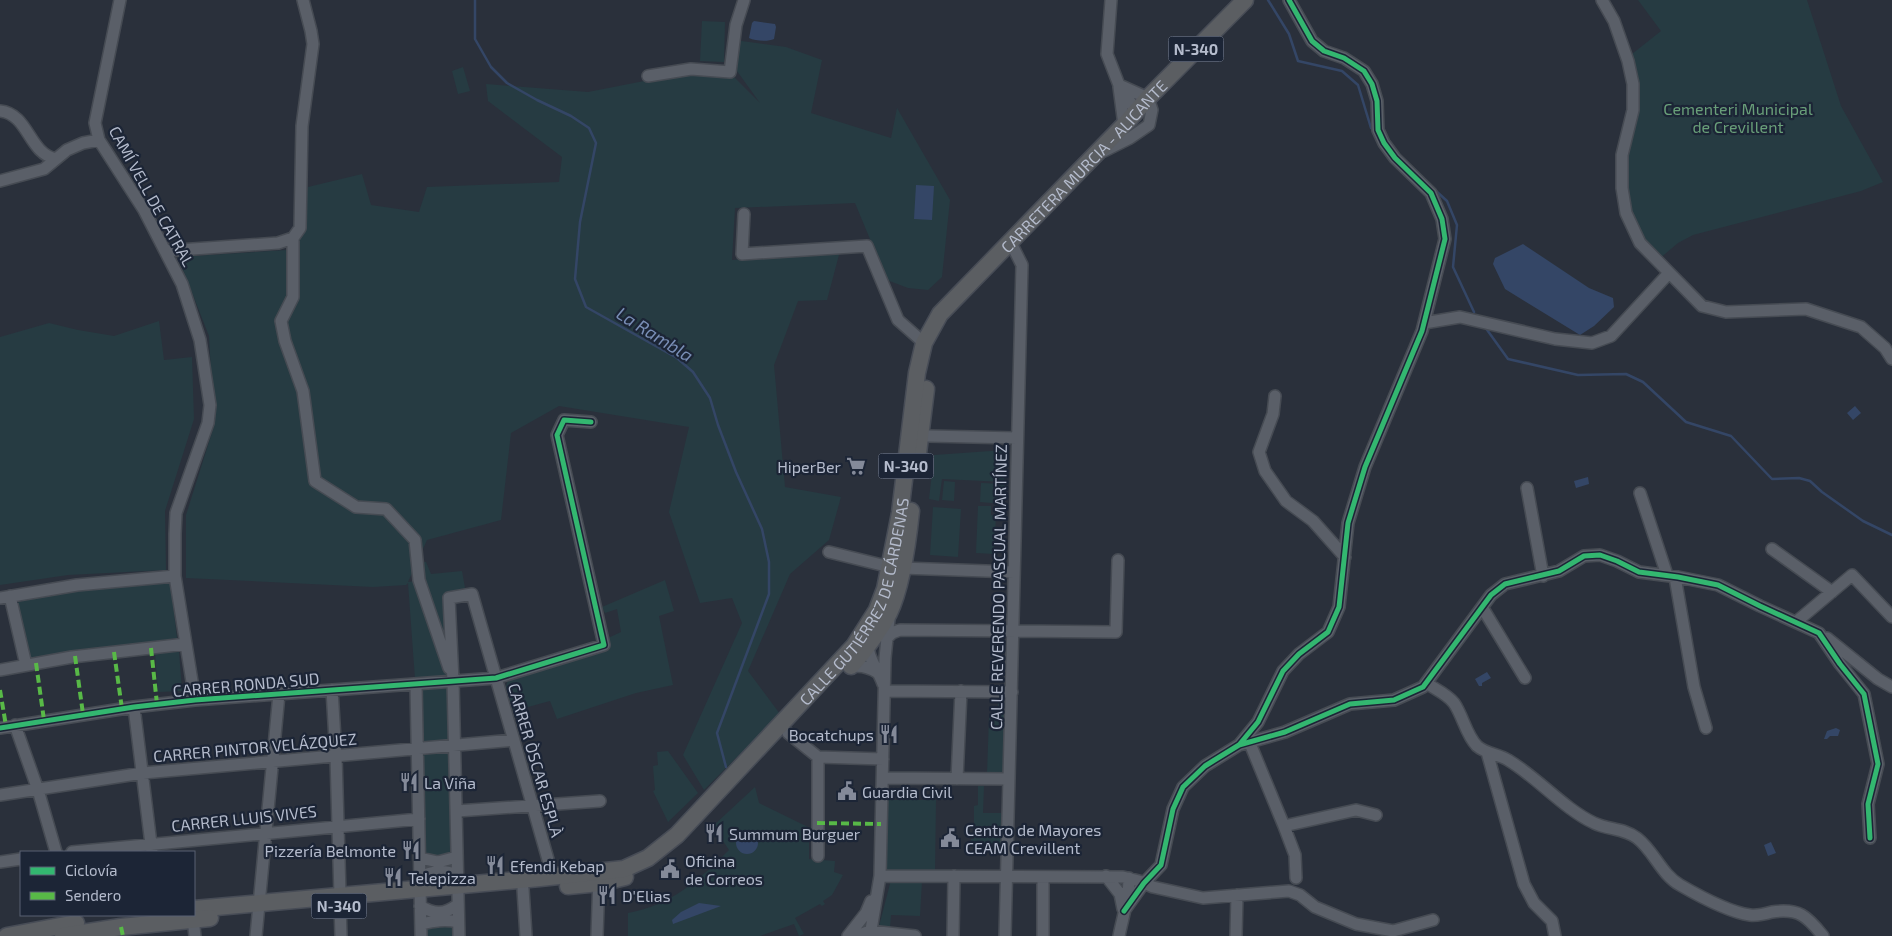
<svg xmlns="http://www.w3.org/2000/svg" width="1892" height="936" viewBox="0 0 1892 936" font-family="'Exo 2',sans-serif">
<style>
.green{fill:#263b42}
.water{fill:#344666}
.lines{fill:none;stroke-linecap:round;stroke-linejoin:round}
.stream{stroke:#344666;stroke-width:2.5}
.minor-casing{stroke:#464b53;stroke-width:14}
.highway-casing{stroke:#474c56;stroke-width:19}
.minor{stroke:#5a5f68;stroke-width:11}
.highway{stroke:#5b5e62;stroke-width:16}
.quiet{stroke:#58b947;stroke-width:4;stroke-dasharray:8 4;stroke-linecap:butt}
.cycleway-casing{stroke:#1c2536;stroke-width:8}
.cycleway{stroke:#33b770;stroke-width:5}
.labels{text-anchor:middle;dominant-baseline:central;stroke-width:4.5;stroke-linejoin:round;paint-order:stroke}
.shield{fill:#1c2536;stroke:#868e9f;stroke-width:1}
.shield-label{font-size:15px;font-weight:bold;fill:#b4bbcc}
.park-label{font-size:16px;fill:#699f79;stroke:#1c2536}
.street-label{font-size:16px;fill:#b4bbcc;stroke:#1c2536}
.poi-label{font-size:16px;fill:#b4bbcc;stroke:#1c2536;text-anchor:start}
.water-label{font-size:18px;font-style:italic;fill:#798eb6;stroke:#1c2536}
</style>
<rect width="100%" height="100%" fill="#2a303b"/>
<path class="green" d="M1638,0H1807L1841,106L1883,182L1861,191L1693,235L1678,243L1659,259L1650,250L1631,215L1626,191L1631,57L1632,54L1661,31Z
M702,21L725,22L724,62L700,61Z
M734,40L786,47L822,60L811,113L891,138L897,108L950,200L942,277L928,290L908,288L887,280L855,203L735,208L732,260L840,251L827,300L798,301L774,365L785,487L841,497L829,540L790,574L748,671L780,714L704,790L683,755L742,623L732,598L700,603L669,512L689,427L559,406L511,433L501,520L427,540L408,582L415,581L448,677L415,679L408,583L406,585L373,587L186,578V515L214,426L209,336L178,257L287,250L308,187L362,174L371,205L419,212L427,187L559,182L562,157L488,101L486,84L588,92L690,72L733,76L760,103L729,60Z
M463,67L470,91L458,94L452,71Z
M159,321L164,360L192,357L194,419L165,511L166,570L68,575L0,585V337L49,323L78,330L114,336Z
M1005,450L1004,482L942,479L939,501L929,499L934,455Z
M944,481L955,482L954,501L942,500Z
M981,483L1005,484L1004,504L980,502Z
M978,506H991V515L996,516L994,554L976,553Z
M933,507L961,509L958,557L930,555Z
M423,562H426L431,574L462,571L465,588L445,594L450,659L424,581Z
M170,579L177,638L29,660L18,602L61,593Z
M665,580L674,611L659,616L673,685L636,693L557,719L550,701L513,711L506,687L509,675L610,649L608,638L621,632L617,609L605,613L602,607Z
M179,651L182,691L158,692L155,653Z
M421,689H448L452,855L424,856Z
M998,699H1007L1005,774H987L989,717H998Z
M668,751L698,793L668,822L653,791L655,790L653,766L658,765L657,752Z
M978,786H984L983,813H1007V844L971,843V839H974V806L978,805Z
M755,787L759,803L808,827L809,829V859L835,861L834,872L843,875L832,895L823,901L825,904L822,906L820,904L795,918L804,934L799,936L794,924L760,936H628V913C672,905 699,880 729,850L713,826Z
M886,800H936L935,872L886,873Z
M891,880L922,881L920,916L891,915L890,928L879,926Z
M423,924H453V936H424Z"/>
<path class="water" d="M754,21L775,24L776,27L774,39C768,42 755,41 749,38L752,23Z
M916,185L934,186L932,220L914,219Z
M1523,244L1589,288L1613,298L1614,307L1594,326L1580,335L1505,289L1493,264L1495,258Z
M1855,406L1861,413L1853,420L1847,413Z
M1588,477L1589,484L1576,488L1574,481Z
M1487,672L1491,678L1482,683V686H1479L1475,679Z
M1836,728L1840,730L1838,736H1830L1827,739H1824L1827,731Z
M736 843a11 11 0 1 1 22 0a11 11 0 1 1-22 0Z
M1771,842L1776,853L1768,856L1764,845Z
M699,903L721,906L673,924L672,920L681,912Z"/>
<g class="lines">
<path class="stream" d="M475,0V39L491,67L507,83L537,100L571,116L589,128L596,143L580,222L575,279L586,307L677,358L693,372L710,398L718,425L736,472L762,529L769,562V594L717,733L726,767
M1268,0L1289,34L1298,61L1342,71L1358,85L1371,128L1374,130
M1435,190L1447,201L1457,225L1453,267L1474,312
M1485,327L1508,359L1578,375L1626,374L1643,382L1686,422L1731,436L1772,479L1799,478L1810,481L1822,492L1863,521L1892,535"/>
<g class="minor-casing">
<path id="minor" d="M120,0L95,123L99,140L144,210L182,284L200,340L210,405L208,423L176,513L175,534V576L195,700
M1111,0L1107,54L1119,85L1136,111
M1602,0L1614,21L1628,61L1633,84V110L1622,155V188L1626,213L1640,243L1702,306L1726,312L1806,309L1861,327L1885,348L1892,359
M648,76L691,69L730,72L736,25L744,0
M1119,87L1124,125
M0,111C29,114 28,153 56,159
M1104,151L1130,138L1149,125L1152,110L1148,98L1119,85
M0,181L44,169L67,150L83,143L99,140
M744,214L742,254L867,246L898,320L924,343
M293,238V297L281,321L285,341L303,391L315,481L356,507L386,509L415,540L419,580L449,668
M165,251L278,243L293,238L300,228L302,126L313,44L311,31L303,0
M1424,323L1460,317L1555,339L1592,343L1611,336L1669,273
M1275,396L1273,414L1259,452L1265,471L1286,501L1313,521L1345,557
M928,436L1017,438
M1527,488L1543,576
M1640,493L1667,575
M1772,549L1832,592
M829,552L890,567
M902,568L1014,572
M1675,577L1694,687L1706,728
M10,596L26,665
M0,598L77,585L175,576
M1482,607L1525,678
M1796,622L1852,575L1892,617
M1827,638L1878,679L1892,687
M886,639L892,633L900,630L1116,632L1118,560
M869,641C865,655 879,671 883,684
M850,667C860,665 869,667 878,673
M0,670L72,657L186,644
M1426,683C1435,689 1447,694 1454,703C1463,716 1466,735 1477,746C1486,754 1499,754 1508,760C1537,777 1564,809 1594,823C1608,830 1624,828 1637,838C1654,851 1661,874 1680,885C1699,896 1728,912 1750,915C1757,916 1765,914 1772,912C1799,908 1807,916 1823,936
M416,684L421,936
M332,690L336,756L340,895
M885,691L1012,692
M134,707L152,852
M15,725L38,790L56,852
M0,728L134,707L195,700L496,678L604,645L557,435L564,420L591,422
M788,733L818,757L883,759
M1249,741L1284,826L1356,810L1376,815
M1239,745L1258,722L1283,671L1299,654L1328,632L1339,607L1348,523L1365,467L1422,331L1445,239L1442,219L1431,193L1395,158L1384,143L1378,130L1377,101L1372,84L1364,71L1344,58L1324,51L1312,41L1289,0
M1487,752L1524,884L1534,903L1552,921L1555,936
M883,778L1009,779
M957,779L961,691
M0,795L143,773L514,740
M457,811L600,801
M1284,826L1295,855L1296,878
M72,852L419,819
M818,856V757
M420,858L438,862L457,857
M0,862L21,859
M880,876L1123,877L1139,881L1153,887L1203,898L1289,891L1300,895L1315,907L1356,924L1393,931L1433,920
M1106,876L1120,894L1123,909
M420,877C434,871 443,869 457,875
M523,889L526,936
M340,905L341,936
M420,906C434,914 444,915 457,905
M1124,911L1144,883L1161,865L1173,809L1183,787L1205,766L1239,745L1285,732L1350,704L1394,700L1423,687L1491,595L1505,584L1559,571L1584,556L1600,555L1617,561L1639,572L1678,577L1718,585L1760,606L1819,633L1840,664L1864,694L1878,764L1868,804L1870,838
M193,919L195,936
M421,924C434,921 445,919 458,922
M256,936L279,694
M459,936L453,681L449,598L472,594L553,877
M597,936L599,878
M848,936L866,913L871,901
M857,936L870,931L915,936
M870,936L880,876L885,658L889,619
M953,936L954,876
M1005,936L1022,265L1010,241
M1043,936V877
M1119,936C1123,916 1129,899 1129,878
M1236,936L1237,895"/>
</g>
<g class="highway-casing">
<g id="highway">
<path d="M916,469L926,389"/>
<path d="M851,666C865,650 879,632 889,613C902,586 908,540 911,511"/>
<path d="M568,886L600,883L625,877"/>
<path id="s1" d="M194,909L540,878L624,869L648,858L677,835L854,646L877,610L885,589L900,513L917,373L924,343L940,314L1127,122L1148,98L1245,0"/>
<path d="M7,936L76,923"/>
<path d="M63,936L121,927L210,918"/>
</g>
</g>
<use href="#minor" class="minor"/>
<use href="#highway" class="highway"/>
<path class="quiet" d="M151,648L157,704
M114,652L122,709
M75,656L83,714
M36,663L44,720
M0,690L6,726
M817,823L881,824
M121,927L123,936"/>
<g class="cycleway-casing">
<path id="cycleway" d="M0,728L134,707L195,700L496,678L604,645L557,435L564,420L591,422
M1239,745L1258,722L1283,671L1299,654L1328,632L1339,607L1348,523L1365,467L1422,331L1445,239L1442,219L1431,193L1395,158L1384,143L1378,130L1377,101L1372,84L1364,71L1344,58L1324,51L1312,41L1289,0
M1124,911L1144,883L1161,865L1173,809L1183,787L1205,766L1239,745L1285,732L1350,704L1394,700L1423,687L1491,595L1505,584L1559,571L1584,556L1600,555L1617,561L1639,572L1678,577L1718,585L1760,606L1819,633L1840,664L1864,694L1878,764L1868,804L1870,838"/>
</g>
<use href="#cycleway" class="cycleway"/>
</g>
<defs>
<g id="supermarket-bare" transform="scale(1.5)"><path d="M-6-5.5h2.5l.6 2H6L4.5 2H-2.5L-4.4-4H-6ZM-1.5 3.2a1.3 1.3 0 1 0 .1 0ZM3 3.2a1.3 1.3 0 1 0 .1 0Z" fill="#848a99" stroke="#1c2536" stroke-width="2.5" paint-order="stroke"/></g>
<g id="restaurant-bare" transform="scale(1.5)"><path d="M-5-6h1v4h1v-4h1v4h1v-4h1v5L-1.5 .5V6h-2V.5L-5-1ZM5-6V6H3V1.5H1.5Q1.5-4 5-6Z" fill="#848a99" stroke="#1c2536" stroke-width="2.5" paint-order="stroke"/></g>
<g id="civic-bare" transform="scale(1.5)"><path d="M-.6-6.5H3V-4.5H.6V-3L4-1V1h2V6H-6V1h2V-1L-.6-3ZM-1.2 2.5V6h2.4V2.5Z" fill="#848a99" stroke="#1c2536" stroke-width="2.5" paint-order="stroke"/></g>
</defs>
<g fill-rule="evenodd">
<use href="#supermarket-bare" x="856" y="466"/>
<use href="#restaurant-bare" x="889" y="734"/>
<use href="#restaurant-bare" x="409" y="782"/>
<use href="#civic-bare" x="847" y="791"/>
<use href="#restaurant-bare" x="714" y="833"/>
<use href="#civic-bare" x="950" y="838"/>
<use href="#restaurant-bare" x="411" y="850"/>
<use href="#restaurant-bare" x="495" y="865"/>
<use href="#civic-bare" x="670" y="869"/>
<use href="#restaurant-bare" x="393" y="877"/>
<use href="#restaurant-bare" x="607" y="895"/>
</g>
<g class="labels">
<g class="shield">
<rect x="1168.5" y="36.5" width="55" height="25" rx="4"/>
<rect x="878.5" y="453.5" width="55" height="25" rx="4"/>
<rect x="311.5" y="893.5" width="55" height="25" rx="4"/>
</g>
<g class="shield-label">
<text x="1196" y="49">N-340</text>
<text x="906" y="466">N-340</text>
<text x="339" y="906">N-340</text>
</g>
<g class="park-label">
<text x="1738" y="108">Cementeri Municipal<tspan x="1738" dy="18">de Crevillent</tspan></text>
</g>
<g class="street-label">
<text stroke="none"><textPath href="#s1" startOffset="1308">CARRETERA MURCIA - ALICANTE</textPath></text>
<text transform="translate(152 196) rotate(61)">CAMÍ VELL DE CATRAL</text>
<text transform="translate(998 587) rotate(-89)">CALLE REVERENDO PASCUAL MARTÍNEZ</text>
<text stroke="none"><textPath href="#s1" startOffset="795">CALLE GUTIÉRREZ DE CÁRDENAS</textPath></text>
<text transform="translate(246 684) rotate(-5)">CARRER RONDA SUD</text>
<text transform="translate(255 747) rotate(-5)">CARRER PINTOR VELÁZQUEZ</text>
<text transform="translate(536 760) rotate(74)">CARRER ÒSCAR ESPLÀ</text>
<text transform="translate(244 818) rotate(-6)">CARRER LLUIS VIVES</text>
</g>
<g class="poi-label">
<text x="841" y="466" text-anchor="end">HiperBer</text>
<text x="874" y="734" text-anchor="end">Bocatchups</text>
<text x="424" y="782">La Viña</text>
<text x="862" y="791">Guardia Civil</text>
<text x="965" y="829">Centro de Mayores<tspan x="965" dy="18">CEAM Crevillent</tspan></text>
<text x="729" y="833">Summum Burguer</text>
<text x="396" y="850" text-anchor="end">Pizzería Belmonte</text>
<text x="685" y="860">Oficina<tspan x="685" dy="18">de Correos</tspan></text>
<text x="510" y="865">Efendi Kebap</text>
<text x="408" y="877">Telepizza</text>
<text x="622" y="895">D'Elias</text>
</g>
<g class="water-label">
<text transform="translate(655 334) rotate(32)">La Rambla</text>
</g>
</g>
<rect x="20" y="851" width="175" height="65" fill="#1c2536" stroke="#596172"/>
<rect x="30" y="867" width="25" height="8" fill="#33b770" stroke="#596172"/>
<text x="65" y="876" font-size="15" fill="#b4bbcc">Ciclovía</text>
<rect x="30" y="892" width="25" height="8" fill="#58b947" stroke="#596172"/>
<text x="65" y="901" font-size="15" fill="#b4bbcc">Sendero</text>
</svg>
